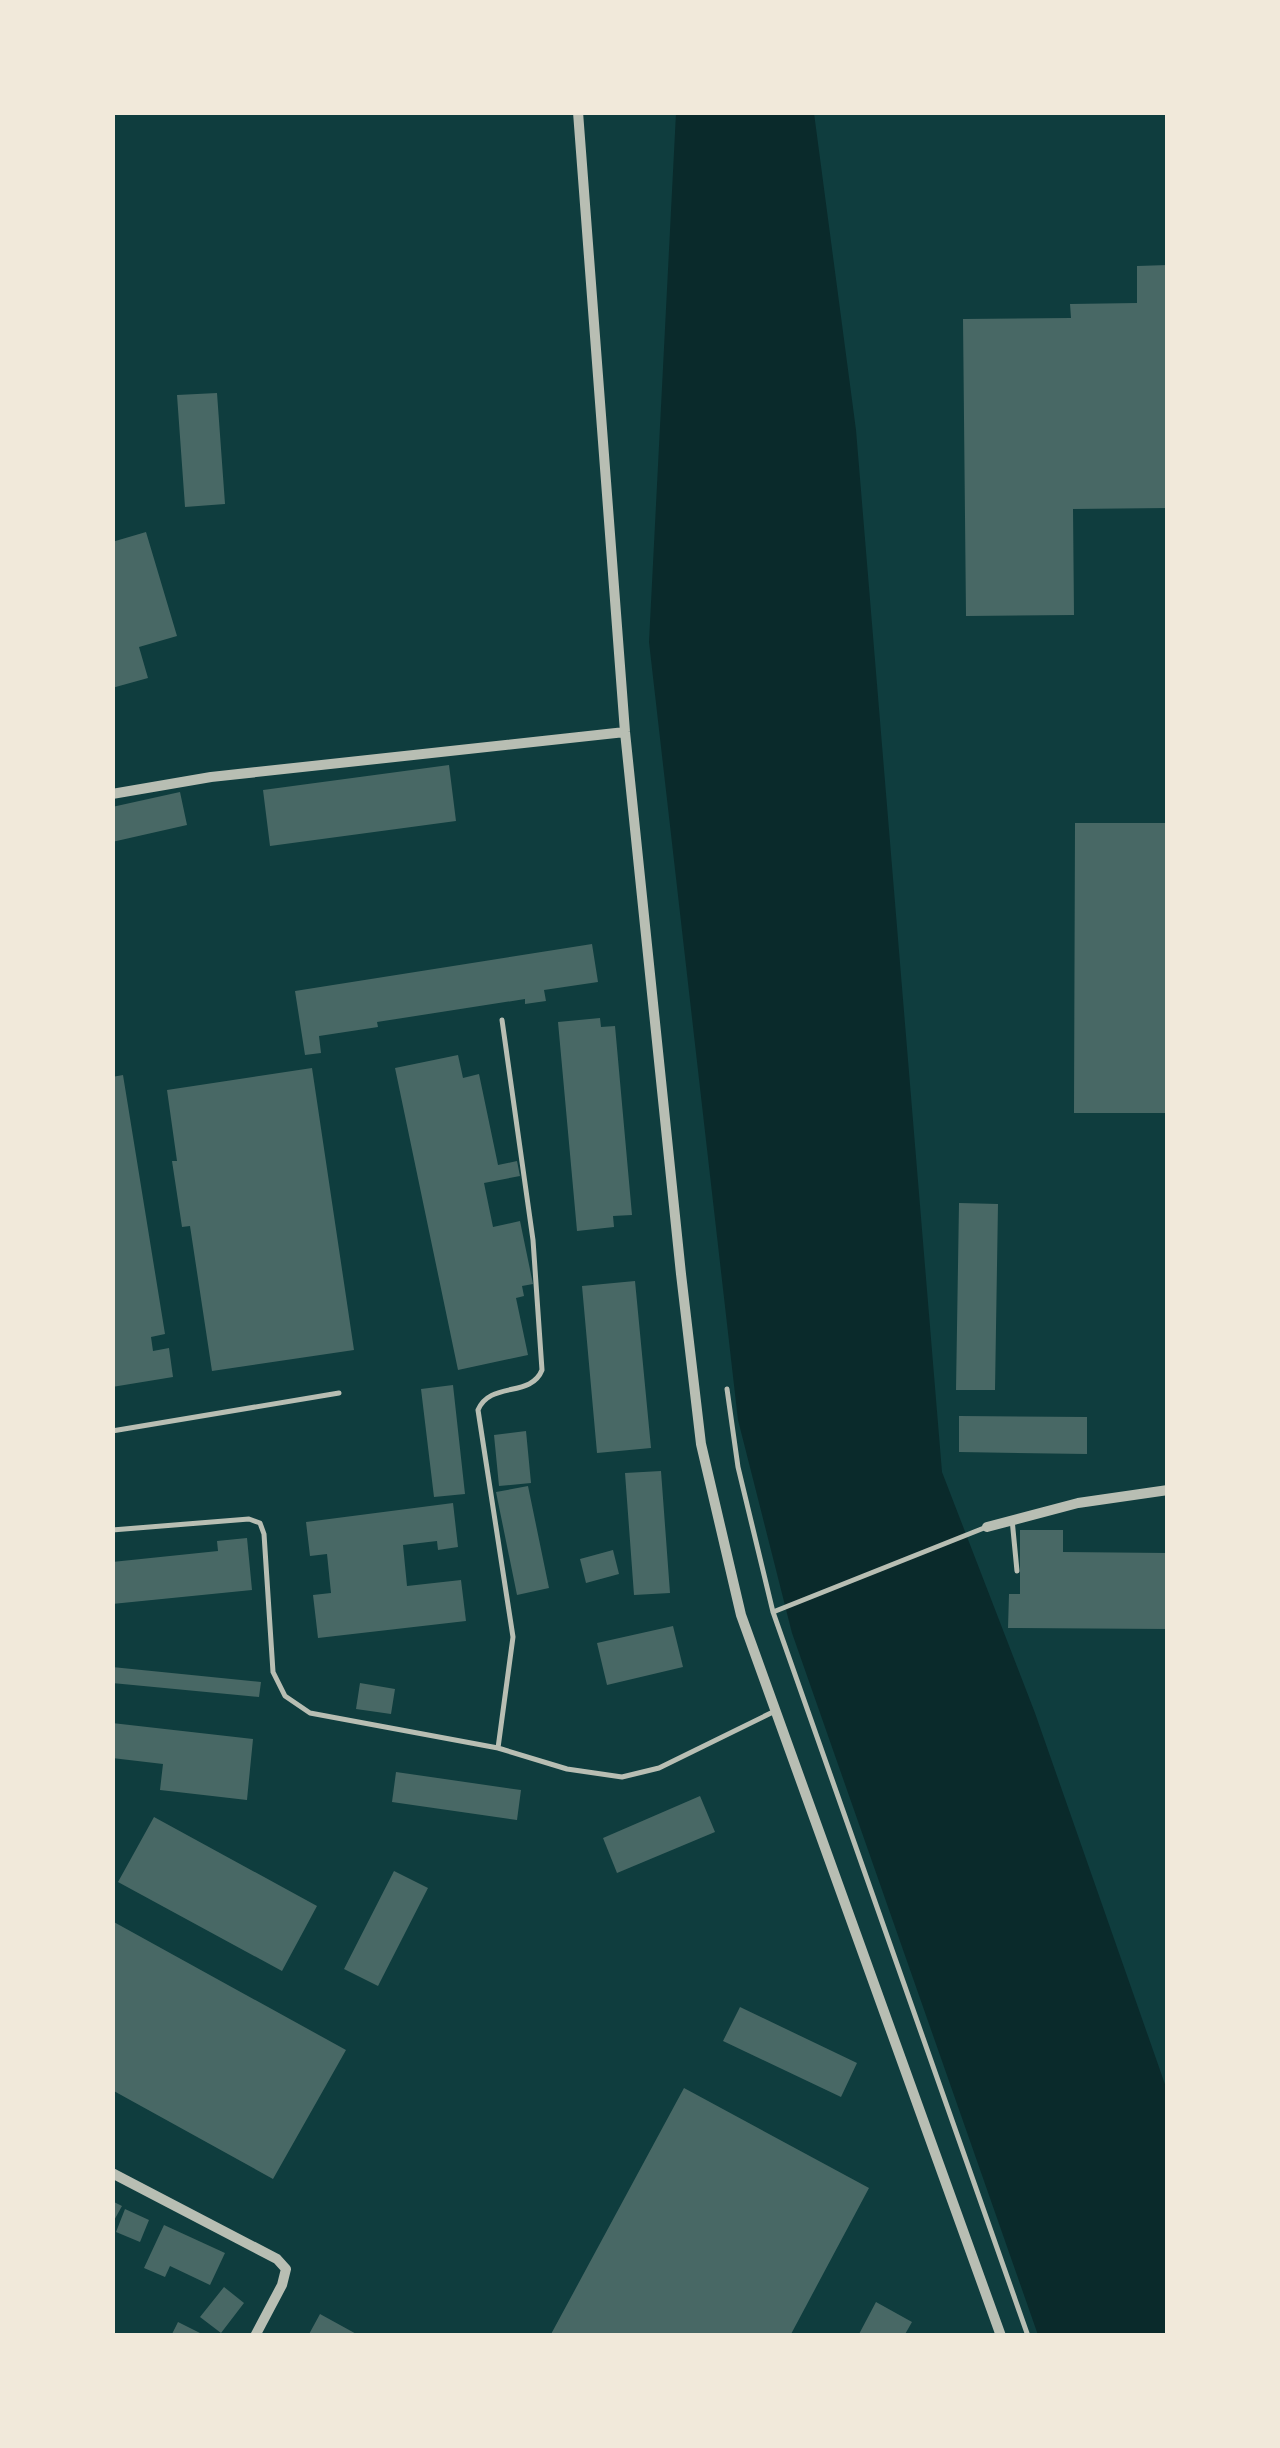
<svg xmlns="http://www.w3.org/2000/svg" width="1280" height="2448" viewBox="0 0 1280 2448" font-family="Barlow,sans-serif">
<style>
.water{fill:#0a2a2b}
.building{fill:#486865}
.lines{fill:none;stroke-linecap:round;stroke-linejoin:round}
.service{stroke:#b8beb3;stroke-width:5}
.minor{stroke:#b8beb3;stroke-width:10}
</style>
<rect width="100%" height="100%" fill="#0f3d3e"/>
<path class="water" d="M676,113H814L856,430L942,1472L1035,1713L1167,2090V2335H1038L792,1633L738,1420L649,642Z"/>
<path class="building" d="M1168,265V508L1073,509L1074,615L966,616L963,319L1071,318L1070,304L1137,303V266Z
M217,393L225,504L185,507L177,395Z
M146,532L177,636L139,647L148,678L112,688V542Z
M449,765L456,821L270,846L263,790Z
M180,792L187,825L112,842V807Z
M1075,823H1168V1113H1074Z
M592,944L598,982L544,990L546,1001L525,1004V999L377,1022L378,1027L319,1036L321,1053L305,1055L295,991Z
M600,1018L601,1027L615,1026L632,1215L613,1216L614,1227L577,1231L558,1022Z
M458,1055L463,1078L479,1074L498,1165L517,1161L520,1176L484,1183L493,1227L520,1221L533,1284L522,1286L524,1296L516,1298L528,1355L458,1370L395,1068Z
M312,1068L354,1350L212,1371L190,1226L182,1227L172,1161H177L167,1090Z
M123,1075L165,1334L151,1337L153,1351L169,1348L173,1377L112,1387V1077Z
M959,1203L998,1204L995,1390H956Z
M635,1281L651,1448L597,1453L582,1286Z
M453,1385L465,1494L434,1497L421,1389Z
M959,1416L1087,1417V1454L959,1452Z
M526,1431L531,1483L499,1486L494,1435Z
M661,1471L670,1593L634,1595L625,1473Z
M528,1486L549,1588L517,1595L496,1492Z
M453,1503L458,1547L438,1550L437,1541L403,1545L407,1586L461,1580L466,1621L318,1638L313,1595L331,1593L327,1554L310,1556L306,1522Z
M1020,1530H1063V1552L1168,1553V1629L1008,1628L1009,1594H1020Z
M247,1538L252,1590L112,1604V1562L218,1551L217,1541Z
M613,1550L619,1574L586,1583L580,1559Z
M673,1626L683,1667L607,1685L597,1643Z
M112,1667L261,1682L259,1697L112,1683Z
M360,1683L395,1689L391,1714L356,1709Z
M112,1723L253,1739L247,1800L160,1790L163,1764L112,1758Z
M396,1772L521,1790L517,1820L392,1802Z
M700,1796L715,1832L617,1873L603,1838Z
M154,1817L317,1906L282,1971L118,1882Z
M394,1871L428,1888L378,1986L344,1969Z
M112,1921L346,2050L273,2179L112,2090Z
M740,2007L857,2063L841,2097L723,2041Z
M684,2088L869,2188L790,2336H550Z
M112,2201L122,2206L112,2224Z
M125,2209L149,2220L140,2242L116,2232Z
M164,2225L225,2253L210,2285L170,2266L165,2277L144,2268Z
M224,2287L244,2303L221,2333L200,2317Z
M876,2302L912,2322L904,2336H858Z
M320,2314L360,2336H308Z
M178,2322L206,2336H171Z"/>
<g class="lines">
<path class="service" d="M727,1389L738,1467L773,1612L1028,2336
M112,1431L339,1393
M1012,1519L1017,1571
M112,1530L249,1519L260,1523L264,1534L273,1672L285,1696L310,1713L498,1748L567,1769L622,1777L659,1768L773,1712
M773,1612L984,1528
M498,1748L513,1637L478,1410C490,1381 531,1398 542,1370L533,1240L502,1020"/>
<path class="minor" d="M578,112L625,732L681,1274L701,1444L741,1615L1001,2336
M112,794L211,777L625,732
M987,1527L1078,1503L1168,1490
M112,2173L277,2259L286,2269L282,2285L255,2336"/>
</g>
<rect width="1280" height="2448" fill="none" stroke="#f1e9da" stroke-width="230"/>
</svg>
